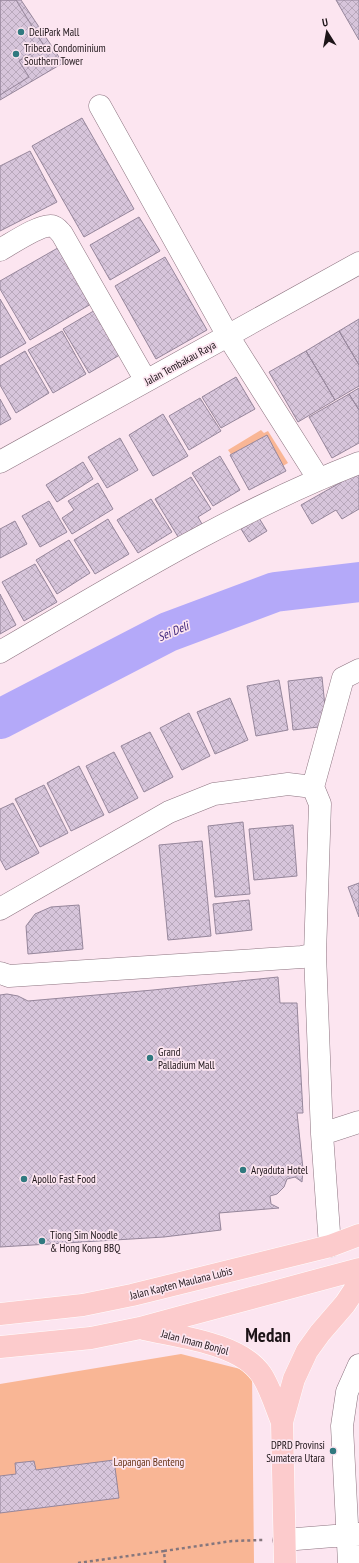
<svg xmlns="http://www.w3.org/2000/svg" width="359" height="1563" viewBox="0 0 359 1563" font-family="'PT Sans Narrow',sans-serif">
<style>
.green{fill:#f9b695}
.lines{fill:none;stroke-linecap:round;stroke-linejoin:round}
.river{stroke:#b4a9f9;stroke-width:40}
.building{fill:url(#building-cross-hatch);stroke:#96869b}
.minor-casing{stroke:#8d7480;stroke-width:23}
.major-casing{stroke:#fff;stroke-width:23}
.path{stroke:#85767d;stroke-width:2.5;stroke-dasharray:3 3;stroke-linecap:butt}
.minor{stroke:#fff;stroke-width:22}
.major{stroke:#fccbcc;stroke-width:22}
.poi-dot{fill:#30797f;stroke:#fce5f0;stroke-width:1.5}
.labels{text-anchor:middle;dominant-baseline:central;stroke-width:3.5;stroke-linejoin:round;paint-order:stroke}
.poi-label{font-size:11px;fill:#1d1418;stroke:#fce5f0;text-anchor:start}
.street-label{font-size:11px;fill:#1d1418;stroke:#fce5f0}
.park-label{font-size:11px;fill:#6a3519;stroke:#fce5f0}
.water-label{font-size:12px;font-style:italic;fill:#3a2079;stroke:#fce5f0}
.town-label{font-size:19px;font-weight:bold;fill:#1d1418;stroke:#fce5f0}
</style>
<defs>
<pattern id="building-cross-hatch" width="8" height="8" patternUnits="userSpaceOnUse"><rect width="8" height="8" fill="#d7c5db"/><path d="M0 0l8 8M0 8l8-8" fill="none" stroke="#b8a8bb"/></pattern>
</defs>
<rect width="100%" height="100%" fill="#fce5f0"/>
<path class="green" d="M261,430L264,433L268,431L288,463L252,484L228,450Z
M181,1354L252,1372L254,1563H0V1384Z"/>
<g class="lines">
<path class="river" d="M0,719L168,632L275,592L359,582"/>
</g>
<path class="building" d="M0,0H16L44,46L19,61L29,77L0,95Z
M0,0H21L63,63L0,100Z
M336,0H359V40Z
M82,118L134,209L84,237L32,146Z
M30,151L57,202L0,231V166Z
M139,217L160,251L110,280L90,245Z
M63,245L96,301L30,340L0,289V281Z
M165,257L207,330L156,359L115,286Z
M0,299L26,343L0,358Z
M97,309L123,353L89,373L63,329Z
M359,319V365L339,331Z
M62,331L86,374L53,393L28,350Z
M339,331L359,365V386L335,400L306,351Z
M25,351L49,393L16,413L0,385V366Z
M306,351L335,400L298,422L269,372Z
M236,377L255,409L221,428L202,397Z
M359,388V410L349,394Z
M349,394L359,410V443L332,458L309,417Z
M200,398L221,431L189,450L169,416Z
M0,399L11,419L0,425Z
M163,414L188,456L153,476L129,435Z
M267,435L286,471L249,490L230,455Z
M120,438L138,470L107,488L88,457Z
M220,456L240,490L213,506L192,473Z
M83,462L93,479L57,502L46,485Z
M359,472V509L342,519L336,510L312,524L301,505Z
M191,477L211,509L198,517L206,531L183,545L155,499Z
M98,483L113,509L72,534L62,518L74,510L68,501Z
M151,499L172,532L138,553L117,520Z
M49,501L67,532L40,547L22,516Z
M259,518L267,531L249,542L241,529Z
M108,519L129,554L95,574L74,540Z
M15,521L27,544L0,558V529Z
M69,540L90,573L57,594L36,560Z
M35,564L57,602L24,621L2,582Z
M0,594L16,625L0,634Z
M322,677L327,726L293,730L288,681Z
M279,680L288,730L256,736L247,686Z
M230,698L248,740L215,754L197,712Z
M189,713L210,756L182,770L160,728Z
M150,732L173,777L144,792L121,746Z
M114,752L138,798L109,813L86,766Z
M79,766L104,815L71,831L47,783Z
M44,785L68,833L40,847L15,799Z
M13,803L39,853L6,870L0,859V809Z
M243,822L250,894L215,897L208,826Z
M293,825L297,876L254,880L249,829Z
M202,841L211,936L168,940L159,845Z
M359,883V917L348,887Z
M249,900L252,930L216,934L213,904Z
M79,905L83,949L28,954L26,926L35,914L51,907Z
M278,977L280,1003H297L303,1113H297L303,1169L302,1182L295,1177L287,1179L284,1187L277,1194L270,1196L271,1204L279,1208L219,1213L221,1230L164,1237L0,1247V995L7,994L18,996L28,1001L153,990Z
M114,1460L119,1498L0,1513V1476L16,1474L15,1463L34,1461L36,1470Z"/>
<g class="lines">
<g class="minor-casing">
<path id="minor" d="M100,106L228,336L318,478
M0,250C11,244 40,224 52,226C57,227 59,231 62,234L146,381
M0,462L359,263
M0,652C117,584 233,512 359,463
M313,787L343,678L359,670
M0,909L169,812L214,794L288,784L313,787L320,804L315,954L322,1134L330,1246
M0,973L9,976L302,957L315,954
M322,1134L359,1122
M284,1540L359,1534
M349,1563L342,1426L347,1392L359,1365"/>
</g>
<g class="major-casing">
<path id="major" d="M0,1314L83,1305L132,1295L330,1246L359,1235
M144,1329C179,1337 240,1343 261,1374C270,1387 276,1408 282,1422
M0,1347L91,1338L140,1328L359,1269
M285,1563L282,1422L294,1379L307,1351L320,1333L345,1304L359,1283"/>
</g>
<path class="path" d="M164,1551L232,1541L263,1540
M78,1563L164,1551L165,1563"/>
<use href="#minor" class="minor"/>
<use href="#major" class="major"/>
</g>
<g class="poi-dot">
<circle cx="21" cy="32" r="4"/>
<circle cx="16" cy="54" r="4"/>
<circle cx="150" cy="1058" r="4"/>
<circle cx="243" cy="1170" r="4"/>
<circle cx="24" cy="1179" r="4"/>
<circle cx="42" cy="1241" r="4"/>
<circle cx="333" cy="1451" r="4"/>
</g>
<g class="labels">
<g class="poi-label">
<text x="29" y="32">DeliPark Mall</text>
<text x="24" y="48">Tribeca Condominium<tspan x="24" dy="13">Southern Tower</tspan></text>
<text x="158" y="1052">Grand<tspan x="158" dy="13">Palladium Mall</tspan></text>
<text x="251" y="1170">Aryaduta Hotel</text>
<text x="32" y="1179">Apollo Fast Food</text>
<text x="50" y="1235">Tiong Sim Noodle<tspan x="50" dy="13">&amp; Hong Kong BBQ</tspan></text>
<text x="325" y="1445" text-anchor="end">DPRD Provinsi<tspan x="325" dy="13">Sumatera Utara</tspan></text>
</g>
<g class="street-label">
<text transform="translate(180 363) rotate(-29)">Jalan Tembakau Raya</text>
<text transform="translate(181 1283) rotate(-14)">Jalan Kapten Maulana Lubis</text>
<text transform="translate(195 1342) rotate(15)">Jalan Imam Bonjol</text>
</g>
<g class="park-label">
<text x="149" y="1462">Lapangan Benteng</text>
</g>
<g class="water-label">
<text transform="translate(173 631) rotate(-23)">Sei Deli</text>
</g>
<g class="town-label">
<text x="268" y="1335">Medan</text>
</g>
</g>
<g transform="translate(327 32) rotate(349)" stroke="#fce5f0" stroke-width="3" paint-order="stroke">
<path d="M0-3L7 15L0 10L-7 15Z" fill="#1d1418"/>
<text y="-6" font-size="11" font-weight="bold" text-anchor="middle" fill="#1d1418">U</text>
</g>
</svg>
